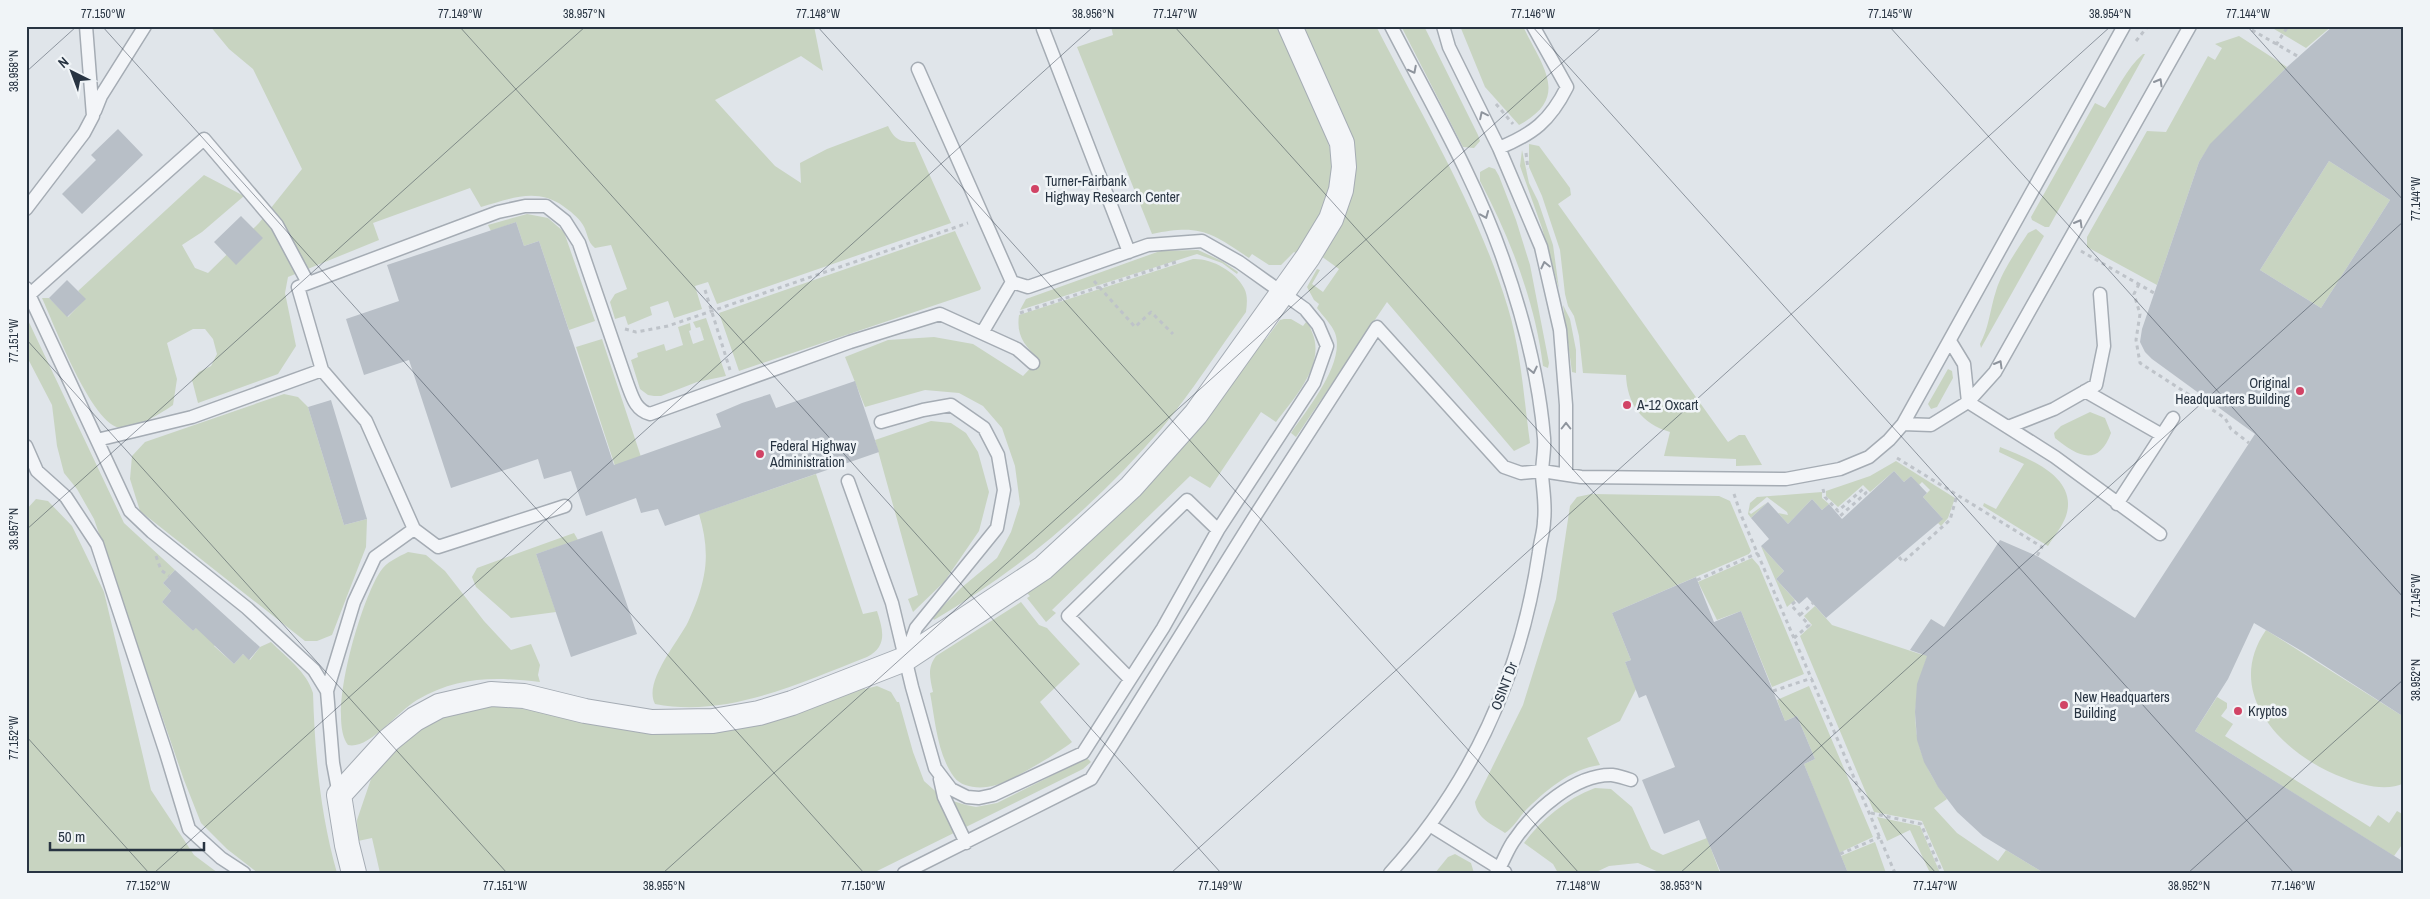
<svg xmlns="http://www.w3.org/2000/svg" width="2430" height="899" viewBox="0 0 2430 899" font-family="'Archivo Narrow',sans-serif">
<style>
.green{fill:#c8d4c1}
.building{fill:#b8bfc7;fill-rule:evenodd}
.lines{fill:none;stroke-linecap:round;stroke-linejoin:round}
.lane-casing{stroke:#a5acb4;stroke-width:15}
.street-casing{stroke:#a5acb4;stroke-width:26}
.path{stroke:#bec3c9;stroke-width:3;stroke-dasharray:4 4;stroke-linecap:butt}
.lane{stroke:#f3f5f8;stroke-width:12}
.street{stroke:#f3f5f8;stroke-width:24}
.oneway{stroke:#8e949d}
.ticks{fill:none;stroke:#283442;stroke-width:1;stroke-opacity:0.45}
.poi-dot{fill:#d14365;stroke:#f0f4f7;stroke-width:2}
.labels{text-anchor:middle;dominant-baseline:central;stroke-width:5;stroke-linejoin:round;paint-order:stroke}
.poi-label{font-size:14px;fill:#283442;stroke:#f0f4f7;text-anchor:start}
.street-label{font-size:14px;fill:#283442;stroke:#f0f4f7}
.neatline{fill:none;stroke:#283442;stroke-width:2}
.ticks-label{font-size:12px;text-anchor:middle;fill:#283442}
</style>
<rect width="100%" height="100%" fill="#e0e5ea"/>
<path class="green" d="M210,26H814L823,71L801,56L715,100L775,166L801,183L800,163L827,149L888,126C895,140 900,142 915,142L951,223L717,304L708,282L695,286L702,309L674,318L668,301L650,307L652,315L628,325L625,316L615,319L610,302L615,294L627,289L611,245L595,248C587,242 588,233 583,225C578,217 570,211 563,206C536,187 510,199 481,207L470,188L373,223L379,240L288,277L285,293L296,346L278,374L198,403L192,380L199,372L211,366L217,354L213,339L205,329H193L167,343L177,379L173,405C162,413 135,429 121,428C92,426 54,324 42,298H49L68,317L85,299L78,291L204,175L244,196L202,232L182,245L195,268L208,273L259,223L302,169L253,69L229,49Z
M1111,26H1277C1293,60 1335,139 1334,175C1332,203 1311,230 1297,254L1294,252L1281,265H1269L1252,254L1249,258C1210,232 1200,224 1152,234L1077,47L1113,35Z
M1301,26H1376C1423,118 1478,209 1508,308C1521,351 1524,399 1530,443L1514,451L1387,302L1296,437L1291,433C1307,409 1346,363 1335,333C1332,325 1323,316 1317,308L1319,304L1314,300L1307,287L1317,269L1320,270L1312,284L1323,292L1339,269L1321,256L1348,136L1340,107Z
M1401,26H1424L1478,135L1480,141L1474,148L1463,147Z
M1460,26H1523C1541,65 1572,97 1519,125L1485,87Z
M2269,26H2332L2306,48Z
M2239,36L2287,67L2210,145L2199,162L2157,285L2087,247V237L2147,131L2166,132L2208,56L2215,60L2222,48L2215,44Z
M2143,54H2145L2049,227H2045L2032,220L2031,217L2095,103L2105,108C2118,89 2126,69 2143,54Z
M1529,144L1539,146L1570,188L1571,195L1558,204L1728,442L1739,435H1745L1762,465L1736,466V459L1664,456L1670,432C1642,424 1627,404 1626,375L1583,373L1579,336L1574,316L1568,306L1565,294L1560,250L1542,196L1529,167Z
M1522,150L1529,183L1538,201L1553,245L1559,289L1542,228L1520,166Z
M2329,161L2390,200L2321,308L2260,270Z
M1489,167L1495,169L1499,176L1516,220L1530,265L1549,363L1548,368L1543,366C1535,301 1510,238 1480,181V172Z
M527,214L548,218L564,232L595,321L569,330L539,241L524,246L516,222L491,231L488,225Z
M2036,229L2044,236L1981,348L1980,344C1989,328 1990,309 1996,291C2002,271 2017,250 2028,233Z
M955,231L981,288L980,290L739,371L719,313Z
M1198,250L1222,261L1238,272L1237,274L1222,263L1197,254L1020,310L1026,299L1160,251Z
M1193,259C1211,258 1235,271 1244,288C1248,295 1247,304 1246,312C1219,349 1191,393 1162,428C1096,505 1021,569 934,620L932,617L961,588L997,558L1011,532L1020,504L1015,466L1002,428L983,406L959,393L925,390L865,407L845,357L888,340L934,337L973,344L1023,376L1039,359C1025,346 1016,336 1019,315Z
M1563,305L1570,319L1576,350V373L1572,372Z
M26,316L124,523L175,570L163,583L171,591L162,602L193,631L204,619L223,636L214,646L234,664L243,654L250,660L260,647L271,642C286,657 307,672 313,693C315,755 320,813 337,873H258L227,849L201,823L184,780L94,519L77,489L64,473L57,446L52,405L26,355Z
M706,318L726,376L697,382L661,396H654L648,395L640,389L631,360L638,357L637,353L664,344L666,351L683,345L678,327L690,323L691,330L689,331L693,344L704,340L700,327L696,328L693,322Z
M1284,319H1291L1303,326L1306,322C1310,325 1310,327 1312,332C1326,364 1295,397 1276,422L1261,412L1210,488L1190,476L1052,610L1056,613L1046,622L1027,598L1030,596L1027,593L1091,540L1262,336L1266,339L1280,320Z
M602,339L643,463L617,472L576,347Z
M1948,369L1952,371L1953,378L1937,407L1931,409L1928,404Z
M284,394L298,397L308,407L344,525L367,519L366,547L332,635L317,641H305L140,511L130,479L132,456L145,442Z
M2090,412L2105,418L2111,433C2098,468 2077,456 2055,438L2054,433L2061,426Z
M931,421L951,423L966,433L978,452L989,492L979,531L944,582L913,612L908,599L918,595L875,440Z
M2000,447C2027,458 2079,476 2066,516C2062,527 2054,536 2048,546L1983,506L1984,503L1996,509L2024,464L1999,452Z
M1896,461L1955,498L1948,518L1941,526L1938,523L1942,518L1923,497L1930,490L1922,482L1919,485L1911,476L1904,482L1894,471L1870,492L1863,485L1838,507L1826,496V491L1870,476Z
M816,474L863,614L877,611C883,630 888,646 867,657C800,683 728,718 655,704C643,682 678,642 688,622C695,607 701,591 704,575C708,554 705,534 699,514Z
M1822,492V498L1829,504L1822,510L1812,499L1788,524L1778,513L1788,515L1787,512L1767,497L1749,512L1751,514L1768,502L1751,518L1748,514L1750,503L1757,497Z
M1591,494L1719,496L1730,501L1751,551L1749,554L1612,613L1631,660L1625,662L1636,689L1620,721L1587,738L1600,765C1570,769 1545,791 1524,812C1518,819 1513,828 1505,833C1492,824 1477,819 1475,802L1523,705L1556,599L1570,506L1577,497Z
M36,499L48,501L72,526L104,592L151,790L194,855L218,873H26V510Z
M574,533L578,540L536,554L556,612L511,618L476,587L472,577L477,568Z
M1761,546L1784,571L1776,579L1795,600L1787,607Z
M408,552L426,555L445,571L484,621L511,650L531,644L540,665L538,675L540,682C495,677 458,676 417,700C398,711 369,750 348,745C326,717 361,601 380,572C386,562 398,557 408,552Z
M1752,558L1759,566L1804,674L1772,687L1741,611L1717,620L1698,582Z
M1021,602L1039,625L1047,628L1080,664L1040,702L1072,742C1060,752 1011,781 996,785C983,789 963,789 954,777C937,754 935,719 930,693L933,692C930,678 927,668 936,656Z
M1815,606L1832,625L1923,655L1928,654C1908,710 1910,750 1947,799L1934,808L1957,833L1998,861L2006,850L2044,873H1945L1922,821L1874,812L1800,636L1812,625L1804,616Z
M2266,630L2404,717V783C2387,792 2361,785 2344,778C2286,757 2221,695 2266,630Z
M863,686L865,689L877,686L891,692L897,702H899L913,752L924,781L943,798L966,805L976,807L997,803L1087,758L1091,762L1083,769L873,873H380L372,838L358,841L357,820L371,779L397,748L410,736L440,717L493,704L566,716L614,728Z
M1809,686L1873,837L1839,853L1804,764L1815,759L1797,716L1785,721L1777,700Z
M2217,697L2227,703V708L2221,716L2233,724L2225,736L2370,827L2378,815L2389,823L2397,811L2404,815V842L2394,856L2195,731Z
M1595,788L1611,789L1632,807L1651,849L1663,855L1707,838L1720,873H1661L1638,863L1609,866L1594,873H1558L1553,864L1524,843C1542,819 1566,799 1595,788Z
M1877,817L1920,826L1940,873H1930L1910,830L1887,841Z
M1875,842L1886,873H1848L1841,856Z
M1455,854L1471,863L1474,873H1435L1448,857Z"/>
<path class="building" d="M2333,26H2404V717L2305,653L2254,623L2228,679L2195,731L2404,862V873H2044L1983,836L1957,812L1938,787L1924,762L1917,740L1915,712L1917,684L1927,656L1910,650L1931,619L1944,627L2000,540L2037,556L2135,618L2255,434L2152,359L2145,352L2140,342L2142,329L2199,162L2210,144L2287,67ZM2329,161L2390,200L2321,308L2260,270Z
M118,129L143,155L82,214L62,194L96,160L91,155Z
M241,216L263,238L236,265L214,242Z
M516,222L524,246L539,241L614,465L721,427L716,414L742,403L770,394L776,408L855,381L879,452L665,526L658,509L641,513L636,498L586,516L571,471L544,479L538,459L451,488L409,360L364,375L346,319L399,301L387,265Z
M67,280L86,299L67,317L49,298Z
M331,400L367,519L344,525L308,407Z
M1894,471L1904,482L1911,476L1927,493L1923,497L1943,519L1826,618L1807,597L1799,604L1776,579L1784,571L1761,546L1769,539L1751,518L1768,502L1788,524L1812,499L1822,510L1829,504L1842,519Z
M602,531L637,634L571,657L536,554Z
M175,570L260,647L249,660L243,654L234,664L196,628L193,631L162,602L171,591L163,583Z
M1696,577L1714,622L1741,611L1785,721L1797,716L1815,759L1804,764L1848,873H1721L1699,820L1664,834L1642,780L1675,767L1646,695L1639,698L1625,662L1631,660L1612,613Z"/>
<g class="lines">
<g class="lane-casing">
<path id="lane" d="M1443,26L1449,47L1499,148L1541,247L1560,330L1566,405V474
M1043,29L1129,252
M95,111L101,96L145,26
M1499,148C1533,134 1550,121 1567,87L1533,26
M26,209L84,133L93,116L86,26
M26,288L130,511L152,532L247,608L314,670L327,691L333,763L339,795
M29,295L204,139L277,225L308,283
M982,333L1012,282
M1950,341L1964,364L1968,402
M322,370L366,421L414,529L438,547L565,506
M2085,391L2162,435
M1968,402L2055,457L2160,534
M881,422L923,410L951,405L984,428L998,455L1004,490L997,528L916,628L906,656
M1903,424L1931,425L1968,402L1995,372L2190,26
M2008,427L2054,409L2096,385L2104,346L2100,294
M97,440L192,417L322,370L298,287L498,212L525,206H546L565,221L579,243L627,383C632,396 635,410 650,414L850,342L940,314L1017,349L1033,363
M26,446L37,471L66,497L97,544L166,753L189,829L221,858L244,873
M848,481L892,603L912,687L935,768L951,789L967,797L979,798L993,795L1083,753L1163,628L1218,530L1314,383L1327,346L1318,325L1305,309L1239,262L1202,241L1148,245L1028,287L1012,282L918,69
M2117,504L2173,418
M1130,679L1068,616L1187,500L1218,530
M327,691L354,602L375,557L414,529
M940,779L944,797L966,843
M1431,826L1505,872
M904,873L1091,779L1255,516L1377,327L1504,467L1521,473L1542,471L1581,477L1786,479L1840,469L1869,457L1889,440L1903,424L2124,26
M1390,873C1473,782 1521,674 1539,552C1540,542 1544,531 1544,521C1546,506 1543,490 1542,475C1542,462 1545,450 1544,438C1539,377 1523,316 1503,259C1475,178 1430,102 1391,26
M1496,873C1504,862 1507,849 1515,839C1534,811 1575,774 1612,775C1618,776 1625,778 1631,780"/>
</g>
<g class="street-casing">
<path id="street" d="M354,873L347,845L339,795L389,740L415,719L439,706L491,694L524,696L585,711L652,722L713,721L759,713L792,703L905,659L1043,568L1131,487L1196,414L1308,257L1331,219L1341,190L1344,167L1342,143L1290,26"/>
</g>
<path class="path" d="M2245,26L2299,57
M2136,41L2148,26
M2276,45L2288,26
M1496,104L1513,124
M1526,153L1528,169
M2081,251L2154,293
M1094,281L1135,327L1151,312L1173,334
M2139,284L2134,294L2140,314L2136,340L2140,363L2225,418L2231,429L2249,443
M705,290L730,370
M1020,313L1179,261
M625,329L636,332L668,326L968,223
M1897,458L2042,547L2037,556
M1823,489L1825,497L1838,511L1863,489L1866,493L1840,516
M1734,494L1741,515L1895,873
M156,556L161,570L169,576
M1899,557L1903,562L1950,520L1957,495
M1697,580L1758,553
M1800,615L1813,603
M1794,638L1809,625L1791,605L1796,601
M1773,691L1812,678
M1871,813L1921,824L1942,873
M1840,854L1880,837"/>
<use href="#lane" class="lane"/>
<use href="#street" class="street"/>
</g>
<defs><path id="oneway-chevron" d="M-2-3.5L2.5 0L-2 3.5" fill="none" stroke-width="1.6" stroke-linecap="round" stroke-linejoin="round" transform="scale(1.25)"/></defs>
<g class="oneway">
<use href="#oneway-chevron" transform="translate(1413 70) rotate(63)"/>
<use href="#oneway-chevron" transform="translate(2159 82) rotate(-60)"/>
<use href="#oneway-chevron" transform="translate(1483 115) rotate(-116)"/>
<use href="#oneway-chevron" transform="translate(1485 215) rotate(68)"/>
<use href="#oneway-chevron" transform="translate(2079 223) rotate(-60)"/>
<use href="#oneway-chevron" transform="translate(1545 265) rotate(-103)"/>
<use href="#oneway-chevron" transform="translate(1999 364) rotate(-60)"/>
<use href="#oneway-chevron" transform="translate(1533 370) rotate(78)"/>
<use href="#oneway-chevron" transform="translate(1566 426) rotate(-90)"/>
</g>
<path class="ticks" d="M102,26L864,873M459,26L1221,873M817,26L1579,873M1174,26L1936,873M1532,26L2294,873M1889,26L2404,598M2247,26L2404,201M26,72L77,26M26,339L507,873M26,530L586,26M26,736L149,873M154,873L1094,26M663,873L1603,26M1171,873L2111,26M1680,873L2404,221M2188,873L2404,679"/>
<g class="poi-dot">
<circle cx="1035" cy="189" r="5"/>
<circle cx="2300" cy="391" r="5"/>
<circle cx="1627" cy="405" r="5"/>
<circle cx="760" cy="454" r="5"/>
<circle cx="2064" cy="705" r="5"/>
<circle cx="2238" cy="711" r="5"/>
</g>
<g class="labels">
<g class="poi-label">
<text x="1045" y="181">Turner-Fairbank<tspan x="1045" dy="16">Highway Research Center</tspan></text>
<text x="2290" y="383" text-anchor="end">Original<tspan x="2290" dy="16">Headquarters Building</tspan></text>
<text x="1637" y="405">A-12 Oxcart</text>
<text x="770" y="446">Federal Highway<tspan x="770" dy="16">Administration</tspan></text>
<text x="2074" y="697">New Headquarters<tspan x="2074" dy="16">Building</tspan></text>
<text x="2248" y="711">Kryptos</text>
</g>
<g class="street-label">
<text transform="translate(1504 686) rotate(-69)">OSINT Dr</text>
</g>
</g>
<rect width="2430" height="899" fill="none" stroke="#f0f4f7" stroke-width="55"/>
<g transform="translate(72 72) rotate(318)" stroke="#f0f4f7" stroke-width="4" paint-order="stroke">
<path d="M0-4L9 19L0 12L-9 19Z" fill="#283442"/>
<text y="-8" font-size="14" font-weight="bold" text-anchor="middle" fill="#283442">N</text>
</g>
<path d="M50 842v8h154v-8" fill="none" stroke="#283442" stroke-width="2.5"/>
<text x="58" y="842" font-size="15" fill="#283442" stroke="#f0f4f7" stroke-width="4" paint-order="stroke">50 m</text>
<rect x="28" y="28" width="2374" height="844" class="neatline"/>
<g class="ticks-label">
<text x="103" y="18">77.150°W</text>
<text x="460" y="18">77.149°W</text>
<text x="584" y="18">38.957°N</text>
<text x="818" y="18">77.148°W</text>
<text x="1093" y="18">38.956°N</text>
<text x="1175" y="18">77.147°W</text>
<text x="1533" y="18">77.146°W</text>
<text x="1890" y="18">77.145°W</text>
<text x="2110" y="18">38.954°N</text>
<text x="2248" y="18">77.144°W</text>
<text transform="translate(14 71) rotate(-90)" y="4">38.958°N</text>
<text transform="translate(2416 199) rotate(-90)" y="4">77.144°W</text>
<text transform="translate(14 341) rotate(-90)" y="4">77.151°W</text>
<text transform="translate(14 529) rotate(-90)" y="4">38.957°N</text>
<text transform="translate(2416 596) rotate(-90)" y="4">77.145°W</text>
<text transform="translate(2416 680) rotate(-90)" y="4">38.952°N</text>
<text transform="translate(14 738) rotate(-90)" y="4">77.152°W</text>
<text x="148" y="890">77.152°W</text>
<text x="505" y="890">77.151°W</text>
<text x="664" y="890">38.955°N</text>
<text x="863" y="890">77.150°W</text>
<text x="1220" y="890">77.149°W</text>
<text x="1578" y="890">77.148°W</text>
<text x="1681" y="890">38.953°N</text>
<text x="1935" y="890">77.147°W</text>
<text x="2189" y="890">38.952°N</text>
<text x="2293" y="890">77.146°W</text>
</g>
</svg>
